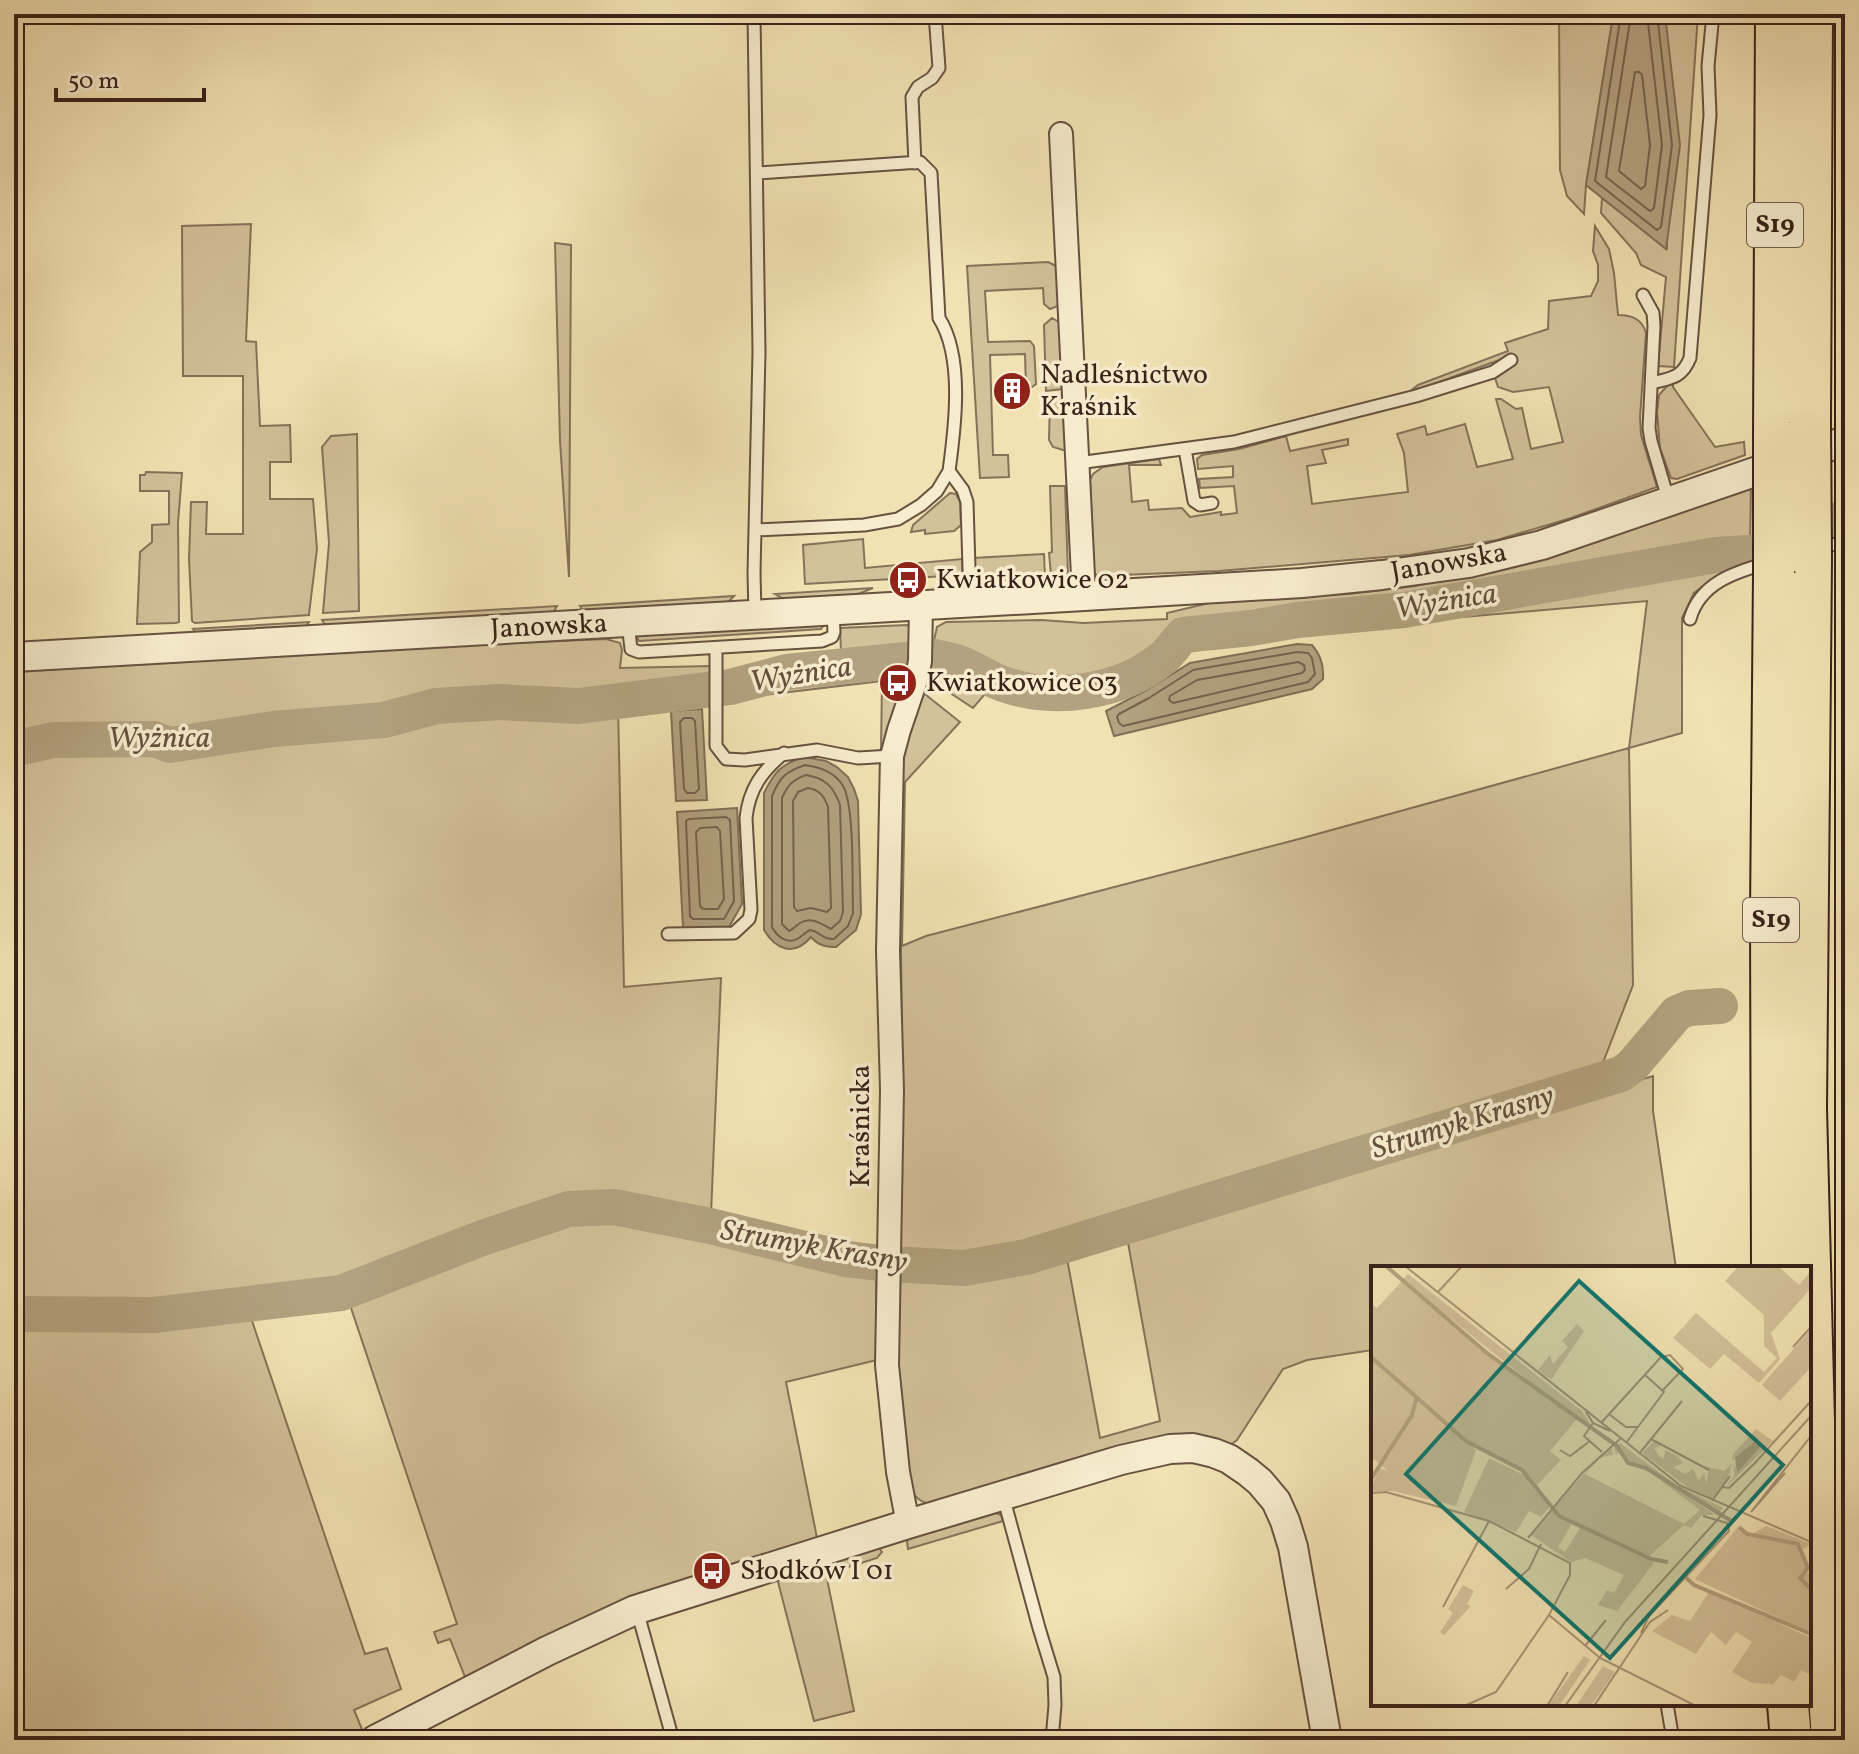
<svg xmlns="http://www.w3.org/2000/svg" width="1859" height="1754" viewBox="0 0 1859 1754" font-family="Vollkorn,serif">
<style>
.green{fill:#d3c199;stroke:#867259;stroke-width:2}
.water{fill:#b3a17f;stroke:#826e56;stroke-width:2}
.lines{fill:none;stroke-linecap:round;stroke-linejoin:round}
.shore{stroke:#76624c;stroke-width:2}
.river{stroke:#b3a17f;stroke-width:36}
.service-casing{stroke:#675240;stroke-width:15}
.minor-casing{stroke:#675240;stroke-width:26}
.tertiary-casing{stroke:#675240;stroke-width:32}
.motorway-casing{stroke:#392219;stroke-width:44}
.service{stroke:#f7ecce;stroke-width:11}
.minor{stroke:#f7ecce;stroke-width:22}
.tertiary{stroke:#f7ecce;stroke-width:28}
.motorway{stroke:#f2e2b3;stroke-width:40}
.motorway-bridge-casing{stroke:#392219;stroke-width:44;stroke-linecap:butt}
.motorway-bridge{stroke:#f2e2b3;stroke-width:40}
.labels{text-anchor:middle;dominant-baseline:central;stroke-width:7;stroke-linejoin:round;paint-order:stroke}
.shield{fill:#f7ecce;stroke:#725f4f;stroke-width:2}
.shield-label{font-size:26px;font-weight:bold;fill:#392219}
.poi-label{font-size:28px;fill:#392219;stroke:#f7ecce;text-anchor:start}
.street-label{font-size:28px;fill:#392219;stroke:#f7ecce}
.water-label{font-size:30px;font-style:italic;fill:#644e3d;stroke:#f7ecce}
.inset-river{fill:none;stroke:#b3a17f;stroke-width:4}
.inset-road{fill:none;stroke:#a89575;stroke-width:2}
.view{fill:#0f766e;fill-opacity:0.15;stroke:#0f766e;stroke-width:4}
.inset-edge{fill:none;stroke:#392219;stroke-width:4}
</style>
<rect width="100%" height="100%" fill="#f2e2b3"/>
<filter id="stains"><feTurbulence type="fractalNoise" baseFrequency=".0025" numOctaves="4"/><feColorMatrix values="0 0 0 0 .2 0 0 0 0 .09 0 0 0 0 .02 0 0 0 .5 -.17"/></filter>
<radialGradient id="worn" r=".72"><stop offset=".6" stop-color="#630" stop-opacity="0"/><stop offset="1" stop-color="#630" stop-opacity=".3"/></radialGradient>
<path class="green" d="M1559,14H1698L1674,367L1658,366L1666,277L1641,265L1636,253L1601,213L1602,198L1667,248L1665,15L1613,17L1586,185L1584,214L1567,196L1560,170Z
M251,224L246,341L256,342L260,426L290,425L291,462H270V499H313L317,549L309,614V615L195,623L192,621L189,559L191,502H207L206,534H243V376H183L182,226Z
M1595,226L1609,249L1614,273L1618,315C1632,315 1642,319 1646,333L1640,417L1641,435L1657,487L1571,518L1497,540L1409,555L1219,571L1097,576L1094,572L1090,480L1093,474L1103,467L1159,459L1161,465H1129L1132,502L1148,500L1149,510L1182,508L1190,517L1221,512V515L1237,513L1234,486L1200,488L1199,479L1233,477V466L1198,469L1197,459L1202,455L1239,449L1286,436L1290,451L1348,439V445L1322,450L1326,463L1307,466L1312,504L1408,492L1404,453L1397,434L1425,426L1427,435L1465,424L1477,467L1513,459L1496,399H1501L1516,409L1522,408L1531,449L1563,442L1549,387L1513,392L1498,387L1495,378L1510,356L1420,389H1413L1418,385L1508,351L1505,343L1548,329L1549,301L1591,296L1598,281V265L1593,251Z
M555,243L571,245L569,577L560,441Z
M1048,262L1058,267L1060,305L1050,309L1044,304L1043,288L985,291L988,342L1030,341L1034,346L1036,384L1032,387H1026L1025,354L990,355L993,455H1008L1009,477L980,478L967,266Z
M1052,318L1059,322L1063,389L1046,391L1044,325Z
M1673,384V387L1715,447L1744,442L1745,455L1677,479L1671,478L1660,448L1657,412L1659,395L1668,385Z
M1064,395L1066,451L1053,447L1049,440L1050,396Z
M357,434L359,611L323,613L329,543L322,447L331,436Z
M146,472L182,473L178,523L179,622L176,623L137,624L140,552L152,542V525L169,524V491H140V475H145Z
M1751,485L1750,550L1713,552L1403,607L1297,618L1251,626L1181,633C1175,641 1168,651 1161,657C1120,690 1055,699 1006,682C990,677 976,667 961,661C951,657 940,656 931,654L937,627L946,622L1041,620L1084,623L1167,619V613L1226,599L1348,594L1415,586L1509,567Z
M1050,486H1065L1068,574L1051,575L1049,553L1052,552Z
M950,493L956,494L960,502L961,525L954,531L925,534V530L911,532L913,525Z
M863,539L865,568L962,559L963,575L805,584L803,545Z
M1044,554L1045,577L980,582L972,578L973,558Z
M1743,559V564L1724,571L1694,593L1682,618V733L1629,748L1633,985L1597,1078L1353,1155L1025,1254L964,1266L898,1261L902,1037L899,772L921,691L960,722L905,782L902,946L926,936L1299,839L1629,748L1647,601L1360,626L1200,642L1158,670L1184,640L1408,613Z
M873,588L851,597L784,599L775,594Z
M734,596L727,603L583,611L580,606Z
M557,606L553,613L326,627L322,620Z
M309,622L305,628L197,634L193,629Z
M823,623L824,625L821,629L639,641L636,636L639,634Z
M907,625L911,627L912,657L787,669L722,685L721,675L779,658L841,651L840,628Z
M606,639L620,643L622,650L620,668L711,666L710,686L577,702L501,696L438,701L383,716L271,724L171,741L157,734L55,735L14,743V672L403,648Z
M931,662L960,669L991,687L973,708L926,677Z
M912,663L887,731L884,751L881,752L882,681L722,700V690L788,674Z
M498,705L578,708L618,705L624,987L721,978L711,1214L618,1199L581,1197L549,1206L346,1282L172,1304L14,1302V754L49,747L153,744L172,750L277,733L376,725L449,710Z
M1653,1076V1111L1676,1268H1373V1350L1307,1360L1283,1369L1237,1440L1229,1446L928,1504C917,1500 913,1495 909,1484L899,1384L898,1323L899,1271L964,1274L1033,1262L1066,1253L1100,1438L1160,1421L1127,1237L1347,1167Z
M572,1217L615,1218L709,1238L710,1230L847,1263L876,1267L877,1360L786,1382L818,1543L467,1682L450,1639L438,1643L434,1632L457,1624L348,1299Z
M250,1315L365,1654L387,1648L401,1689L354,1710L364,1734L353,1740H14V1320L157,1323Z
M996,1513L1001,1515L1003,1521L908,1549L907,1542L908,1539Z
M879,1548L882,1552L877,1558L826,1574L854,1711L814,1721L777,1578Z"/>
<path class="water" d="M1665,14L1680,145L1666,249L1586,185L1613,16Z
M1297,644L1312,645C1321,655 1324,666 1323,679L1312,689L1114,736L1106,711L1145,691L1190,663Z
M702,709L707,800L676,801L671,711Z
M804,757L826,761L837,767L848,777L854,789L858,801L861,914L856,930L836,947C825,947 818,945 811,937C794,957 776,950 764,930V793C775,771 780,765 804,757Z
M737,808L742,904L729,927L683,928L677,812Z"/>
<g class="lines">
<path class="shore" d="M1621,14L1595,181L1657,230L1661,227L1672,145L1657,14
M1631,14L1606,177L1650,211L1654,208L1662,145L1647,14
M1635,72H1639L1642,75L1650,145L1645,186L1641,189L1619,171Z
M1297,652L1308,653L1312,658L1315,674L1308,682L1123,726L1119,723L1117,717L1119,714L1149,698L1193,670Z
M1298,662L1304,665L1305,670L1302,673L1173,703L1169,700L1170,696L1197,680Z
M684,718H692L695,721L699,789L695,793H687L684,789L680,722Z
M805,765C820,767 835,772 843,786C855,807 852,885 853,913L848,926L834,939C823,940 819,931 810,930C806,932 803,935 799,938C788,945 777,937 772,927V796C780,777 785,772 805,765Z
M806,775C825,778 834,787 840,805L843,912L840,921L831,929C821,924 812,916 800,923C796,926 793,929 789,931L782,924V798C788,785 792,780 806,775Z
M808,788C820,790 824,796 828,807L831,908L827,912L811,908L797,911L794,907L793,801L798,792Z
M726,817L730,820L734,901L724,919H693L690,916L686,821L689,819Z
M717,827L720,831L724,899L718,909H703L700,906L696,832L700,828Z"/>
<path class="river" d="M14,749L53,740L154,739L170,745L273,729L384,720L436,706L500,702L579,706L730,687L787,672L935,657C942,659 951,660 959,663C974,668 988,679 1003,684C1054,702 1120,693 1163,658C1170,652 1176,643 1183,635L1251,628L1298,620L1404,610L1716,555L1765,552L1802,530L1845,518
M14,1314L154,1315L341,1293L482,1238L569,1209L614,1207L710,1226L846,1259L889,1264L964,1268L1026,1257L1621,1074L1632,1066L1677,1013L1689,1008L1720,1006"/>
<g class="service-casing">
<path id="service" d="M754,14L759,352L754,573L755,614
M915,163L912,97L918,87L932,78L939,68L935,14
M757,173L920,162L931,173L939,318C964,357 955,427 949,471L963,490L967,502L970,602
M1643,295L1653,313L1654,326L1649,428L1651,441L1669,502
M1652,383C1671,378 1682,378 1690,358L1710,115L1708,66L1713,14
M1185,449L1194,501L1200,505L1212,503
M1078,463L1234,442L1416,396L1493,372L1511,360
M755,530L864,525L898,519L921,505L937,491L949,471
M1818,548L1845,542
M1690,619C1700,583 1735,572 1767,563
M628,623L631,649L639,652L822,641L832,637L834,632L833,612
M716,648V746L726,759L745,760L817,750L858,758L892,756
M668,934L734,933L749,919L751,910L746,818C749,789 762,771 784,753
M1003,1496L1039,1628L1054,1677L1055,1705L1052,1740
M635,1610L640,1621L673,1740
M1667,1704L1673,1740"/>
</g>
<g class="minor-casing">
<path id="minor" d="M1061,134L1084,596
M908,1524L898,1472L887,1365L892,1090L888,951L892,756L899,730L917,677L920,661L921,605"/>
</g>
<g class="tertiary-casing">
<path id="tertiary" d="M14,657L1084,596L1302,583L1382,575L1469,563L1542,545L1845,441
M375,1740L547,1651L635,1610L908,1524L1121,1460L1170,1449L1193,1448L1214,1453L1229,1459L1248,1472L1260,1482L1276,1501L1285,1521L1293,1547L1327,1740"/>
</g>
<g class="motorway-casing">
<path id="motorway" d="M1810,422L1812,14
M1774,435L1776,14
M1811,560L1806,1108L1816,1500L1832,1740
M1772,1268L1771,914L1774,573
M1788,1704L1791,1740"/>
</g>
<use href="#service" class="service"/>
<use href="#minor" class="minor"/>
<use href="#tertiary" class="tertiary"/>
<use href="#motorway" class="motorway"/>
<g class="motorway-bridge-casing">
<path id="motorway-bridge" d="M1810,422L1811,560
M1774,573V435"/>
</g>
<use href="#motorway-bridge" class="motorway-bridge"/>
</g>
<defs>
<g id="building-disc" transform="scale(2)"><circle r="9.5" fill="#8f2418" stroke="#f7ecce"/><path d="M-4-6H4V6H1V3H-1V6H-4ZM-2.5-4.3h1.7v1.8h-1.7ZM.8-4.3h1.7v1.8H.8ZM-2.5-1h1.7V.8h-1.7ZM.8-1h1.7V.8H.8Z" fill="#fff"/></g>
<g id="bus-disc" transform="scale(2)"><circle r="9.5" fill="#8f2418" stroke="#f7ecce"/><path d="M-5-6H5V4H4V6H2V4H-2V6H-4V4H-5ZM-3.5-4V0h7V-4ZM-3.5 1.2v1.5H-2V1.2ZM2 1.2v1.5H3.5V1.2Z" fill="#fff"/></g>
</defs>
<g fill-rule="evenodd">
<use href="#building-disc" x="1012" y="391"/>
<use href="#bus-disc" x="908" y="580"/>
<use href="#bus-disc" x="898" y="683"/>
<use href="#bus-disc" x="712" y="1571"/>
</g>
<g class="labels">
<g class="shield">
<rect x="1747" y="203" width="56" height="44" rx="6"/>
<rect x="1743" y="898" width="56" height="44" rx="6"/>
</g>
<g class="shield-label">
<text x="1775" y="225">S19</text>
<text x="1771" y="920">S19</text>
</g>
<g class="poi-label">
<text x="1040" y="375">Nadleśnictwo<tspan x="1040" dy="32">Kraśnik</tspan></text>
<text x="936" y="580">Kwiatkowice 02</text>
<text x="926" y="683">Kwiatkowice 03</text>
<text x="740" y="1571">Słodków I 01</text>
</g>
<g class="street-label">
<text transform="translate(1449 563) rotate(-10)">Janowska</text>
<text transform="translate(549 627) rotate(-3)">Janowska</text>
<text transform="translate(861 1126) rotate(-90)">Kraśnicka</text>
</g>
<g class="water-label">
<text transform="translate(1446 602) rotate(-9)">Wyżnica</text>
<text transform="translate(801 675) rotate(-9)">Wyżnica</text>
<text x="159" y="739">Wyżnica</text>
<text transform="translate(1463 1123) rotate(-17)">Strumyk Krasny</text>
<text transform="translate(814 1247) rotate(10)">Strumyk Krasny</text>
</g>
</g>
<g transform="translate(1371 1266)">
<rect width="440" height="440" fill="#f2e2b3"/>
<path d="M368,0H407L428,19L440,5V22L400,67L409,93L388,117L353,88L339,103L302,72L325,47L393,106L406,92L393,80V49L354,15ZM37,8L211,145L220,159L206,153L179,185L190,194L166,219L153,204L98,175L0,90V38L6,42L31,15L117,89L179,132L31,14ZM206,58L213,65L180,114L167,104L179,89L182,98L197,81L191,75ZM440,63V101L409,135L391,119ZM0,93L105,184L85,240L22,225H0L7,202L17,205L0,191ZM385,163L402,175L355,221L363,210V197L366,206L383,177L361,195L362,188ZM283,175L290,180L283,182L288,190L293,193L294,184L306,190L312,197L302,201L314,208L322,203L328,215L333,207L335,218L338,204L325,198L353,205L361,198L356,215L342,233L319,223L271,187ZM249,177L305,219L352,242L346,249L318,231L344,249H331L320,262L313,259L277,291L189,250L201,258L187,281L194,286L209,262L283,297L246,345L227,339L236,324L243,327L253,309L214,292L200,296L160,269L181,244L186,247L182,242L230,189L241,182L242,189L230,191L214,208L313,258L329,244L276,204L257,197L249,184L245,189L243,181ZM118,192L155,210L179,241L170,251L158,245L145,266L93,246ZM395,260L440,278L433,283L428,279L436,302L428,309L429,312L435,318L430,310L435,306L440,310V367L324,313L367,261L380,269ZM92,319L103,325L96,338L100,340L73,369L69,366L82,347L77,343ZM338,326L440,372V409L430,404L423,416L410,409L402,418L381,417L361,406L381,376L365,366L355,379L340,366L325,388L281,365L301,349L319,355ZM213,390L219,394L188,440H177ZM232,400L244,406L220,440H205Z" fill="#d3c199"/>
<path d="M383,176L389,181L366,207L364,192Z" fill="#b3a17f"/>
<path class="inset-river" d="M15,0L117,88L246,180L257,197L275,202L362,256M0,91L95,175L151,204L188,250L280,293L297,296M0,213L41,149L46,130M368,261L376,268L427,278L437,302L429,312L440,323M312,309L323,319L440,368"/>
<path class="inset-road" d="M34,0L310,220L440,276M67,26L91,0M422,81L440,61M215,146L222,157L239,165M238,148L255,161H266M222,157L213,170L231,186M230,157L290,91L299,89L312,103L292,124M280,173L338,204M255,177L293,126L274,109M189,184L199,190L219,175M268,188L311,135M351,221L358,222L384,197L440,135M0,227L15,226L118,255L199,297V309L178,349L125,426L93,440M341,235L359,210M380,246L440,170M380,246L414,207M157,272L211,207L249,173M135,323L158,303L170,278M72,341L118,255M178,349L229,392L325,440M270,367L278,350L358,265L356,257L332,250M214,380L235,354M176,440L197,406M194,440L254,356L440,150M223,440L279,356L297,344"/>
<path class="view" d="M208,15L412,199L239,392L35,208Z"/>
<rect width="440" height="440" class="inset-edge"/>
</g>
<rect width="1859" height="1754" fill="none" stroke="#f2e2b3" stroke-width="48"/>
<rect x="16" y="16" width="1827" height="1722" fill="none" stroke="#392219" stroke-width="4"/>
<rect x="24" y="24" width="1811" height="1706" fill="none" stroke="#392219" stroke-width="2"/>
<path d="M56 88v12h148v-12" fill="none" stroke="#392219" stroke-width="4"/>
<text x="68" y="88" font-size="24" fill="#392219" stroke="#f7ecce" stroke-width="6" paint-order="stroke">50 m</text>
<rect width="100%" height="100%" filter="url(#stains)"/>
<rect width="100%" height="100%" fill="url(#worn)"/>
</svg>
